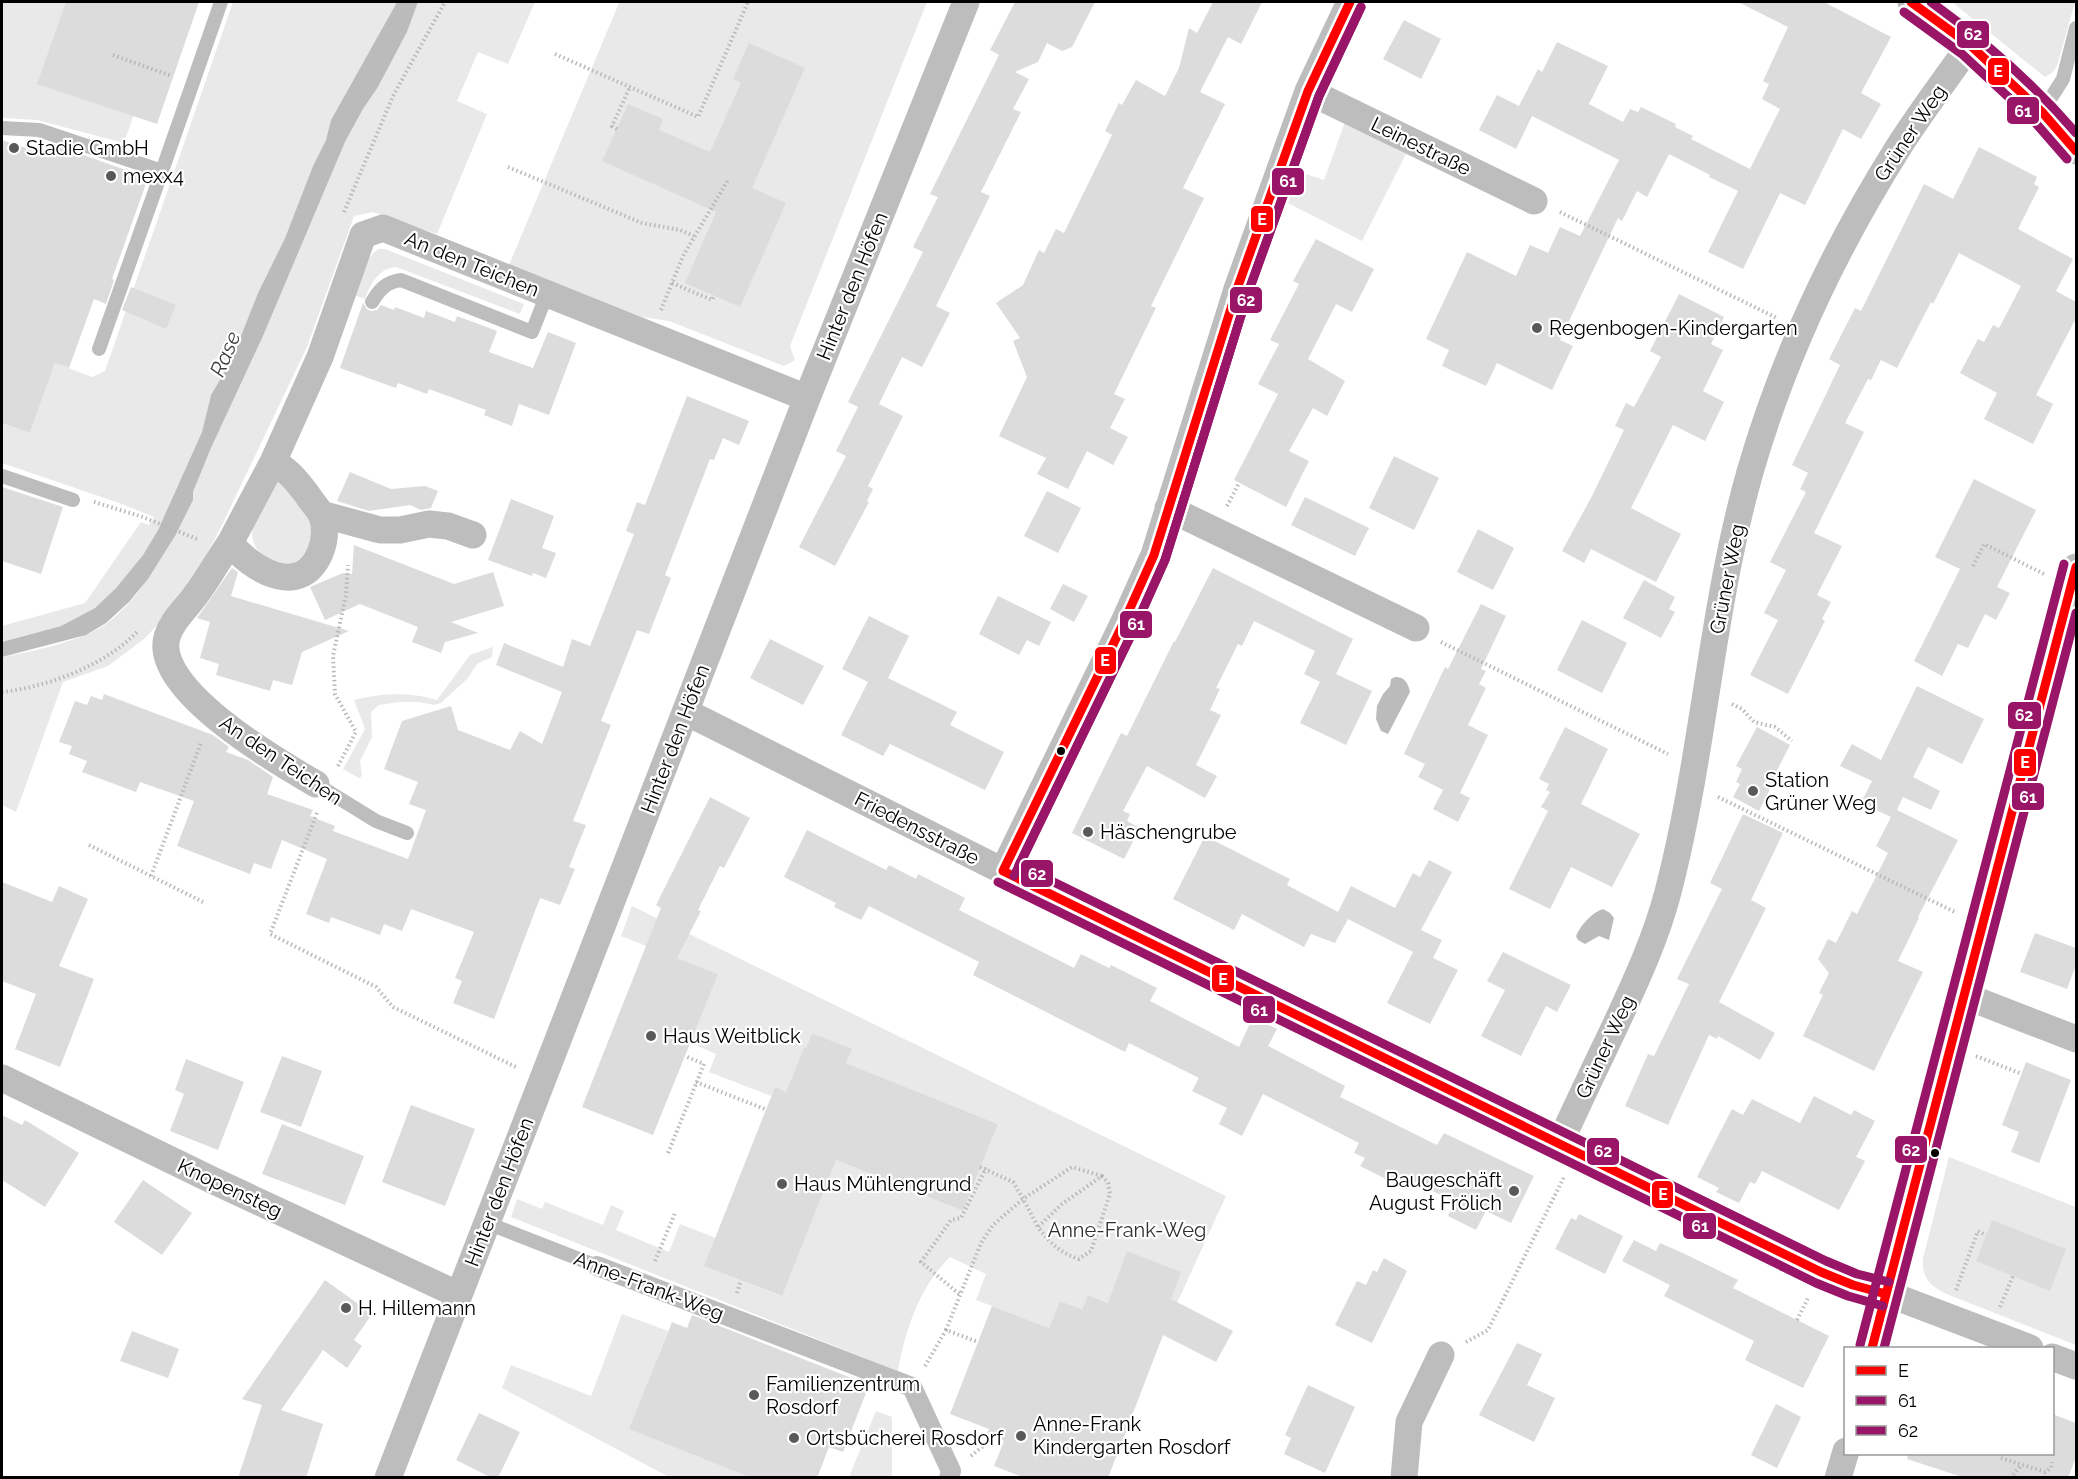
<svg xmlns="http://www.w3.org/2000/svg" width="2078" height="1479" viewBox="0 0 2078 1479" font-family="Raleway,sans-serif">
<style>
.green{fill:#e9e9e9}
.water{fill:#bbb}
.building{fill:#dcdcdc}
.lines{fill:none;stroke-linecap:round;stroke-linejoin:round}
.path{stroke:#b8b8b8;stroke-width:4;stroke-dasharray:1.5 3;stroke-linecap:butt}
.service{stroke:#bdbdbd;stroke-width:14}
.pedestrian{stroke:#bdbdbd;stroke-width:20}
.minor{stroke:#bdbdbd;stroke-width:27}
.bus-1-casing{stroke:#fff;stroke-width:14}
.bus-2-casing{stroke:#fff;stroke-width:14}
.bus-3-casing{stroke:#fff;stroke-width:14}
.bus-1{stroke:#f00;stroke-width:9}
.bus-2{stroke:#981568;stroke-width:9}
.bus-3{stroke:#981568;stroke-width:9}
.poi-dot{fill:#595959;stroke:#fff;stroke-width:2}
.bus-dot{fill:#000;stroke:#fff;stroke-width:2}
.labels{text-anchor:middle;dominant-baseline:central;stroke-width:4.5;stroke-linejoin:round;paint-order:stroke}
.street-label{font-size:20px;fill:#000;stroke:#fff}
.poi-label{font-size:20px;fill:#000;stroke:#fff;text-anchor:start}
.park-label{font-size:20px;fill:#2e2e2e;stroke:#fff}
.water-label{font-size:21px;font-style:italic;fill:#3f3f3f;stroke:#fff}
.line-badge{stroke:#fff;stroke-width:2}
.badge-label{font-size:16px;text-anchor:middle;font-weight:bold;fill:#fff}
</style>
<rect width="100%" height="100%" fill="#fff"/>
<path class="green" d="M2,2H173L124,143L37,120L2,118Z
M233,2H397L331,120L326,140L313,166L285,238L258,293L231,361L211,395L202,432L158,530L143,555L116,588L95,608L61,626L2,642V626L85,603L141,522L149,525L154,517L122,504L2,463V423L30,433L55,363L92,377L105,371Z
M418,2H535L508,64L478,52L457,101L487,114L437,234L373,212L354,216L307,347L221,527L184,597L144,639L108,666L63,682L16,812L2,805V657C31,652 82,641 106,624C147,594 168,542 192,500L193,492L211,448L263,336L345,142L363,109L378,87L407,32Z
M616,2H927L790,346L795,360L784,366L669,321L642,317L509,265L619,3Z
M1952,2H2075L2057,66L2052,73L2045,77Z
M1345,122L1406,154L1362,241L1288,203L1300,172L1324,180Z
M379,249H385L524,304L520,314L396,267C378,269 371,283 365,299L354,295C360,279 363,258 379,249Z
M279,481C290,486 296,498 303,508C307,515 312,522 313,529C315,537 310,545 306,551C296,567 278,571 264,557C255,549 251,540 252,528L271,486Z
M493,647L492,657L477,664L467,679L441,703L434,705L419,702H400L379,705L371,712L372,737L360,761L362,776L359,778L343,769L365,729L354,700C383,693 408,692 437,700L470,655Z
M632,906L1226,1196L1167,1325L1088,1295L1082,1309L1060,1301L1049,1328L976,1300L986,1274L950,1257C920,1286 905,1330 898,1371L511,1217L517,1199L542,1209L545,1202L603,1225L611,1205L624,1211L616,1230L669,1252L680,1224L716,1238L705,1266L781,1296L836,1160L963,1211L998,1124L846,1063L851,1049L812,1033L806,1048L804,1047L786,1092L775,1088L771,1096L709,1072L716,1054L690,1043L717,974L621,936Z
M1949,1157L2076,1207V1345L1944,1293C1928,1284 1922,1277 1923,1258Z
M622,1314L668,1331L630,1429L752,1477H669L502,1388L511,1365L591,1396Z
M876,1411L892,1417V1477H849Z"/>
<path class="water" d="M397,2H418L407,32L378,87L363,109L345,142L263,336L211,448L193,492V500L175,536L148,579L129,602L106,623L86,635L2,657V642L61,626L95,608L116,588L143,555L158,530L202,432L211,395L231,361L258,293L285,238L313,166L326,140L331,120Z
M1395,677C1405,677 1408,683 1410,692L1388,734L1381,731L1376,719L1377,706L1383,694L1390,686L1391,679Z
M1603,909L1610,913L1614,918L1609,940L1599,936L1585,944L1578,940L1576,936C1581,925 1591,913 1603,909Z"/>
<path class="building" d="M66,2H199L157,124L37,84Z
M1015,2H1095L1072,47L1062,51L1047,43L1038,62L1015,72L1029,79L1013,109L1021,112L981,192L990,196L936,306L950,313L922,367L902,357L879,404L903,416L868,486L873,489L867,501L869,502L835,566L799,547L846,456L836,451L858,407L848,402L923,252L913,247L938,197L930,194L999,55L990,50Z
M1213,2H1262L1241,44L1228,37L1200,92L1225,104L1183,188L1204,198L1151,306L1156,308L1114,394L1125,399L1110,428L1128,437L1113,465L1087,451L1068,489L1037,474L1046,458L999,436L1027,377L1013,341L1020,338L996,303L1023,285L1039,250L1044,253L1056,229L1064,233L1112,135L1105,131L1119,103L1122,105L1136,80L1165,96L1179,68L1189,28L1197,33Z
M1738,2H1824L1891,37L1861,93L1881,104L1861,139L1843,129L1805,205L1780,193L1743,269L1708,252L1738,191L1709,177L1710,175L1669,154L1647,197L1637,191L1622,221L1618,218L1560,340L1573,346L1552,390L1497,363L1486,386L1442,366L1449,350L1426,339L1467,252L1516,276L1530,245L1548,253L1560,227L1580,236L1619,160L1532,116L1516,149L1479,130L1497,95L1519,106L1538,69L1542,72L1557,42L1608,66L1589,104L1623,122L1630,109L1638,112L1641,107L1676,124L1675,127L1693,136L1691,139L1750,169L1780,109L1762,99L1769,84L1763,81L1788,27Z
M1404,20L1441,39L1421,79L1383,59Z
M749,43L805,68L752,188L786,203L740,307L685,283L716,212L602,161L628,104L663,119L659,130L710,152L741,83L733,79Z
M2,140L49,156L53,144L148,178L112,279L114,280L106,304L94,299L69,368L55,363L30,433L2,423Z
M1979,147L2037,177L2034,184L2039,187L2018,229L2073,259L2056,291L2076,302V318L2036,395L2053,404L2033,444L1984,419L1997,393L1960,373L1978,339L1984,342L1993,325L1999,328L2021,286L1959,253L1933,304L1931,302L1897,368L1881,360L1871,380L1868,379L1845,423L1864,432L1814,533L1842,546L1817,595L1831,602L1822,619L1825,621L1788,694L1750,675L1778,620L1764,613L1786,570L1770,562L1806,492L1800,489L1808,473L1792,465L1840,365L1829,359L1855,308L1861,311L1924,184L1953,199Z
M1316,239L1374,269L1352,312L1336,304L1308,359L1345,381L1327,416L1313,408L1289,451L1309,461L1286,507L1234,480L1278,394L1258,384L1279,344L1270,340L1299,284L1293,281Z
M131,287L176,305L166,329L122,310Z
M1679,294L1724,317L1711,344L1723,350L1703,391L1724,402L1705,441L1673,425L1631,508L1681,534L1656,582L1591,549L1584,563L1562,551L1592,496L1624,430L1615,426L1626,403L1634,407L1661,357L1650,351Z
M363,303L367,309L371,311L377,310L381,305L394,310L395,307L424,318L426,311L455,322L457,316L497,331L489,352L533,368L548,332L576,343L549,415L519,404L512,426L484,415L486,410L429,389L427,394L398,383L396,388L340,368Z
M687,396L749,421L739,445L723,438L714,460L710,459L665,575L671,578L649,634L637,630L601,721L611,725L573,821L586,825L569,867L575,869L560,905L540,898L494,1019L453,1003L462,981L455,978L474,932L411,909L402,931L384,924L380,935L331,917L329,923L306,914L327,859L282,840L271,869L254,863L250,874L177,846L194,801L140,782L136,792L82,772L87,761L69,754L72,746L59,742L75,701L87,705L91,696L102,700L104,694L213,735L229,747L226,752L248,760L273,777L267,794L313,810L310,816L335,826L333,831L408,859L426,810L409,804L418,782L384,769L402,721L451,706L458,730L510,750L520,731L542,744L562,692L496,665L504,643L563,667L572,639L590,646L634,534L626,531L637,502L645,505Z
M1394,456L1439,478L1414,530L1369,508Z
M350,472L391,489L425,486L438,491L431,508L421,510L410,505L369,511L337,501Z
M1974,479L2036,510L1997,587L2010,593L1996,620L1985,614L1968,648L1958,644L1942,676L1914,661L1960,569L1935,557Z
M2,487L63,507L41,574L2,561Z
M1047,491L1081,508L1058,553L1024,536Z
M1305,497L1369,528L1355,556L1291,525Z
M511,499L554,516L542,548L556,553L546,578L533,573L532,576L488,560Z
M1478,529L1514,548L1493,590L1457,572Z
M354,545L454,584L493,572L504,606L451,622L478,633L445,642L441,653L412,642L418,627L360,604L325,620L310,587L343,573L352,574Z
M232,568L238,572L231,596L349,631L302,652L292,685L273,680L270,691L216,675L219,664L200,658L210,622L197,618Z
M1213,568L1353,639L1336,674L1372,691L1346,745L1300,723L1320,682L1304,674L1315,651L1254,621L1242,646L1238,644L1216,688L1220,689L1210,710L1221,715L1196,765L1217,776L1205,798L1147,766L1123,811L1130,814L1127,821L1140,828L1124,859L1072,833L1121,733L1127,736L1174,641L1175,642Z
M1644,580L1675,597L1669,609L1675,612L1661,638L1623,618Z
M1063,584L1088,596L1074,622L1050,609Z
M998,596L1051,622L1039,646L1027,640L1019,655L979,634Z
M1481,604L1506,616L1481,669L1486,671L1479,684L1486,688L1468,725L1488,735L1460,793L1470,798L1458,822L1433,809L1443,790L1418,777L1425,764L1404,754L1445,667L1448,669Z
M869,616L909,636L888,678L957,712L950,725L1004,752L985,790L890,744L883,756L841,735L868,682L842,669Z
M1582,620L1627,643L1602,693L1557,670Z
M770,639L824,666L803,705L750,678Z
M1917,686L1984,719L1962,764L1928,747L1913,777L1940,791L1931,810L1903,797L1897,810L1958,840L1918,917L1919,918L1898,961L1923,972L1874,1071L1803,1036L1823,995L1819,993L1829,973L1818,959L1828,939L1836,943L1852,911L1857,914L1888,853L1876,846L1891,817L1861,803L1872,781L1840,766L1852,744L1881,760Z
M1565,727L1608,749L1581,804L1640,834L1612,887L1571,867L1550,909L1509,889L1548,811L1541,807L1550,792L1546,790L1549,784L1539,779Z
M1757,727L1790,745L1770,784L1772,785L1759,811L1733,797L1740,784L1736,782L1742,769L1736,766Z
M710,797L750,818L724,868L720,866L698,910L701,911L677,958L718,974L653,1135L582,1107L661,908L656,905Z
M1743,814L1783,833L1751,900L1766,908L1719,1002L1775,1033L1760,1060L1718,1036L1717,1039L1709,1035L1668,1125L1625,1106L1648,1054L1654,1056L1689,984L1677,979L1722,889L1710,883Z
M807,830L886,870L889,865L916,879L918,874L965,898L959,910L1074,968L1081,954L1109,968L1111,965L1157,988L1150,1001L1239,1047L1253,1017L1277,1029L1268,1046L1345,1086L1340,1097L1437,1145L1444,1133L1534,1176L1511,1223L1486,1211L1476,1230L1448,1216L1454,1202L1411,1180L1403,1178L1400,1186L1360,1166L1365,1158L1354,1153L1359,1143L1263,1094L1242,1136L1219,1124L1227,1108L1192,1091L1199,1078L1129,1043L1125,1052L973,975L979,962L869,906L861,920L834,907L836,903L784,877Z
M1205,836L1290,879L1287,885L1338,912L1351,886L1395,908L1413,873L1420,877L1429,860L1452,872L1421,930L1442,940L1433,958L1458,970L1430,1024L1387,1003L1413,952L1348,919L1335,943L1311,934L1304,947L1242,914L1234,930L1173,899Z
M2,882L52,902L59,886L88,899L59,966L94,979L60,1067L15,1049L36,994L2,981Z
M2035,933L2076,948V965L2067,989L2020,972Z
M1503,952L1571,985L1557,1012L1546,1006L1521,1056L1481,1036L1505,990L1487,981Z
M812,1033L852,1049L846,1063L998,1124L963,1211L836,1160L782,1296L704,1266L775,1087L786,1092L804,1047L806,1048Z
M282,1056L322,1071L301,1127L260,1112Z
M186,1059L244,1082L218,1150L170,1131L184,1094L175,1090Z
M2026,1062L2071,1080L2039,1163L2011,1152L2019,1132L2002,1125Z
M1814,1096L1851,1115L1854,1110L1875,1121L1856,1157L1865,1161L1839,1210L1762,1171L1755,1184L1750,1182L1739,1203L1716,1192L1719,1188L1697,1177L1732,1109L1743,1115L1752,1099L1800,1123Z
M411,1105L475,1129L445,1206L382,1182Z
M2,1115L22,1125L25,1120L79,1153L45,1207L2,1180Z
M282,1124L364,1156L345,1205L262,1174Z
M143,1180L192,1213L162,1255L114,1222Z
M1579,1214L1623,1236L1605,1274L1555,1249L1571,1218L1576,1220Z
M1992,1220L2066,1249L2050,1291L1976,1261Z
M1634,1240L1656,1251L1660,1243L1685,1254L1738,1280L1733,1288L1829,1336L1803,1388L1745,1360L1754,1341L1664,1296L1670,1285L1622,1261Z
M1127,1251L1181,1272L1171,1299L1233,1331L1216,1362L1163,1335L1108,1478H1025L994,1466L1004,1441L987,1434L989,1429L950,1414L992,1306L1049,1328L1060,1301L1082,1309L1088,1295L1108,1303Z
M1384,1258L1407,1271L1372,1343L1335,1325L1357,1281L1366,1285L1373,1270L1377,1272Z
M325,1280L372,1314L354,1340L362,1346L347,1368L323,1350L281,1410L323,1424L306,1478H238L262,1405L242,1399Z
M692,1315L869,1385L843,1452L829,1447L817,1478H752L629,1429L672,1322L687,1328Z
M132,1331L179,1349L168,1378L120,1361Z
M1517,1343L1542,1354L1527,1385L1555,1398L1534,1442L1479,1415Z
M1308,1385L1355,1407L1325,1473L1284,1454L1291,1438L1285,1435Z
M1776,1404L1801,1417L1777,1468L1751,1455Z
M479,1413L520,1432L498,1478H492L456,1460Z
M2052,1414L2076,1423V1457L2068,1478H1965L1907,1459L1908,1454H2052Z"/>
<g class="lines">
<path class="path" d="M555,54L698,117L748,2
M113,55L172,76
M617,129L612,126L630,87
M508,167L642,223L680,230L694,236
M344,212L393,96L445,2
M1560,212L1777,318
M672,283L712,300L714,296
M661,310L683,256L728,180
M94,502L143,517L197,539
M1227,506L1239,483
M1973,566L1984,544L2044,574
M1441,642L1668,754
M2,692C48,687 106,665 138,631
M1732,704L1742,709L1754,722L1775,727L1792,741
M338,766L356,732L335,694L333,656L346,595L348,565
M1718,797L1957,913
M317,813L270,934L376,987L393,1007L518,1068
M89,845L203,902
M151,876L201,743
M1976,1056L2022,1074
M696,1082L767,1110
M668,1153L704,1064L685,1056
M980,1167L1013,1182L1023,1199L1072,1167L1102,1176
M1102,1176L1108,1183L1110,1194L1091,1251L1079,1259C1060,1253 1050,1243 1038,1227L1062,1204Z
M655,1261L675,1213
M1956,1290L1978,1231L1986,1235
M737,1293L741,1280
M959,1294L921,1262L951,1220L961,1218L986,1168
M2000,1307L2013,1276
M1797,1320L1809,1296
M946,1330L981,1243L993,1225L1023,1199L1038,1227
M1466,1342L1488,1330L1564,1177
M925,1366L946,1330L978,1342
M971,1456L994,1437
M2001,1458L2045,1472L2051,1468L2052,1462
M2010,1478L2021,1466"/>
<path class="service" d="M2042,112L2063,79L2076,28
M2,128L39,130L162,171L99,349
M162,171L221,2
M372,302C379,290 386,282 401,280L532,332L547,294
M2,476L73,500
M316,784L376,821L407,833
M487,1223L597,1266"/>
<path class="pedestrian" d="M597,1266L912,1387L951,1471L949,1478"/>
<path class="minor" d="M1911,2L1970,45L2042,112L2076,151
M1308,91L1534,201
M273,462C288,470 296,480 306,493C311,501 318,508 322,516C326,528 325,541 320,553C300,599 252,570 230,543L273,462L320,357L363,235L383,228L807,398
M1168,508L1416,628
M321,514L380,530H400L429,524L448,526L473,535
M230,543C218,560 208,579 195,596C185,610 172,620 167,637C152,689 278,762 316,784
M686,712L1003,871L1821,1272L1853,1285L1904,1300L2030,1348
M1003,871L1123,624L1154,555L1237,289L1308,91L1350,2
M1963,995L2076,1039
M2,1078L212,1180L459,1295
M1560,1143C1578,1103 1597,1064 1616,1024C1636,981 1656,938 1668,892C1704,754 1711,609 1750,472C1783,358 1835,248 1898,148C1920,113 1946,79 1970,45
M1872,1348L2076,567
M2052,1357L2076,1366
M388,1478L807,398L966,2
M1404,1478L1409,1422L1441,1355
M1838,1478L1846,1451"/>
<g class="bus-1-casing">
<path id="bus-1" d="M1911,2L1970,45L2042,112L2076,151
M1003,871L1821,1272L1853,1285L1886,1294
M1003,871L1123,624L1154,555L1237,289L1308,91L1350,2
M1872,1348L2076,567"/>
</g>
<g class="bus-2-casing">
<path id="bus-2" d="M1904,12L1962,54L2033,120L2067,159
M1014,876L1134,629L1165,560L1248,293L1319,96L1361,7
M998,882L1816,1283L1848,1296L1883,1306
M1884,1348L2076,613"/>
</g>
<g class="bus-3-casing">
<path id="bus-3" d="M1931,2C1985,41 2033,83 2076,133
M1361,7L1319,96L1248,293L1165,560L1134,629L1019,865L1826,1261L1857,1274L1889,1282
M1860,1345L2064,564"/>
</g>
<use href="#bus-1" class="bus-1"/>
<use href="#bus-2" class="bus-2"/>
<use href="#bus-3" class="bus-3"/>
</g>
<g class="poi-dot">
<circle cx="14" cy="148" r="6"/>
<circle cx="111" cy="176" r="6"/>
<circle cx="1537" cy="328" r="6"/>
<circle cx="1753" cy="791" r="6"/>
<circle cx="1088" cy="832" r="6"/>
<circle cx="651" cy="1036" r="6"/>
<circle cx="782" cy="1184" r="6"/>
<circle cx="1514" cy="1191" r="6"/>
<circle cx="346" cy="1308" r="6"/>
<circle cx="754" cy="1395" r="6"/>
<circle cx="1021" cy="1436" r="6"/>
<circle cx="794" cy="1438" r="6"/>
</g>
<g class="bus-dot">
<circle cx="1061" cy="751" r="5"/>
<circle cx="1935" cy="1153" r="5"/>
</g>
<g class="labels">
<g class="street-label">
<text transform="translate(1910 133) rotate(-56)">Grüner Weg</text>
<text transform="translate(1421 146) rotate(26)">Leinestraße</text>
<text transform="translate(472 264) rotate(22)">An den Teichen</text>
<text transform="translate(852 286) rotate(-68)">Hinter den Höfen</text>
<text transform="translate(1727 579) rotate(-79)">Grüner Weg</text>
<text transform="translate(675 739) rotate(-69)">Hinter den Höfen</text>
<text transform="translate(281 760) rotate(34)">An den Teichen</text>
<text transform="translate(917 828) rotate(27)">Friedensstraße</text>
<text transform="translate(1605 1047) rotate(-65)">Grüner Weg</text>
<text transform="translate(230 1188) rotate(25)">Knopensteg</text>
<text transform="translate(499 1192) rotate(-69)">Hinter den Höfen</text>
<text transform="translate(649 1286) rotate(21)">Anne-Frank-Weg</text>
</g>
<g class="poi-label">
<text x="26" y="148">Stadie GmbH</text>
<text x="123" y="176">mexx4</text>
<text x="1549" y="328">Regenbogen-Kindergarten</text>
<text x="1765" y="780">Station<tspan x="1765" dy="23">Grüner Weg</tspan></text>
<text x="1100" y="832">Häschengrube</text>
<text x="663" y="1036">Haus Weitblick</text>
<text x="1502" y="1180" text-anchor="end">Baugeschäft<tspan x="1502" dy="23">August Frölich</tspan></text>
<text x="794" y="1184">Haus Mühlengrund</text>
<text x="358" y="1308">H. Hillemann</text>
<text x="766" y="1384">Familienzentrum<tspan x="766" dy="23">Rosdorf</tspan></text>
<text x="1033" y="1424">Anne-Frank<tspan x="1033" dy="23">Kindergarten Rosdorf</tspan></text>
<text x="806" y="1438">Ortsbücherei Rosdorf</text>
</g>
<g class="park-label">
<text x="1127" y="1230">Anne-Frank-Weg</text>
</g>
<g class="water-label">
<text transform="translate(225 354) rotate(-67)">Rase</text>
</g>
</g>
<g class="line-badge">
<rect x="1956" y="20" width="34" height="29" rx="6" fill="#981568"/>
<rect x="1987" y="57" width="23" height="29" rx="6" fill="#f00"/>
<rect x="2006" y="96" width="34" height="29" rx="6" fill="#981568"/>
<rect x="1271" y="167" width="34" height="29" rx="6" fill="#981568"/>
<rect x="1250" y="205" width="24" height="28" rx="6" fill="#f00"/>
<rect x="1229" y="286" width="34" height="28" rx="6" fill="#981568"/>
<rect x="1119" y="610" width="34" height="29" rx="6" fill="#981568"/>
<rect x="1094" y="646" width="23" height="29" rx="6" fill="#f00"/>
<rect x="2007" y="701" width="35" height="29" rx="6" fill="#981568"/>
<rect x="2013" y="748" width="24" height="29" rx="6" fill="#f00"/>
<rect x="2011" y="782" width="34" height="29" rx="6" fill="#981568"/>
<rect x="1020" y="859" width="34" height="29" rx="6" fill="#981568"/>
<rect x="1211" y="964" width="24" height="29" rx="6" fill="#f00"/>
<rect x="1242" y="995" width="34" height="29" rx="6" fill="#981568"/>
<rect x="1894" y="1135" width="34" height="29" rx="6" fill="#981568"/>
<rect x="1586" y="1137" width="34" height="29" rx="6" fill="#981568"/>
<rect x="1651" y="1180" width="23" height="29" rx="6" fill="#f00"/>
<rect x="1682" y="1212" width="35" height="28" rx="6" fill="#981568"/>
</g>
<g class="badge-label">
<text x="1973" y="40">62</text>
<text x="1998" y="77">E</text>
<text x="2023" y="117">61</text>
<text x="1288" y="187">61</text>
<text x="1262" y="225">E</text>
<text x="1246" y="306">62</text>
<text x="1136" y="630">61</text>
<text x="1105" y="666">E</text>
<text x="2024" y="721">62</text>
<text x="2025" y="768">E</text>
<text x="2028" y="803">61</text>
<text x="1037" y="880">62</text>
<text x="1223" y="985">E</text>
<text x="1259" y="1016">61</text>
<text x="1911" y="1156">62</text>
<text x="1603" y="1157">62</text>
<text x="1663" y="1200">E</text>
<text x="1700" y="1232">61</text>
</g>
<rect width="2078" height="1479" fill="none" stroke="#000000" stroke-width="6"/>
<rect x="1844" y="1347" width="210" height="108" fill="#ffffff" stroke="#999999" stroke-width="1.5"/>
<rect x="1856" y="1366" width="30" height="9" fill="#ff0000" stroke="#999999" stroke-width="1.5"/>
<text x="1898" y="1377" font-size="18" fill="#000000">E</text>
<rect x="1856" y="1396" width="30" height="9" fill="#981568" stroke="#999999" stroke-width="1.5"/>
<text x="1898" y="1407" font-size="18" fill="#000000">61</text>
<rect x="1856" y="1426" width="30" height="9" fill="#981568" stroke="#999999" stroke-width="1.5"/>
<text x="1898" y="1437" font-size="18" fill="#000000">62</text>
</svg>
